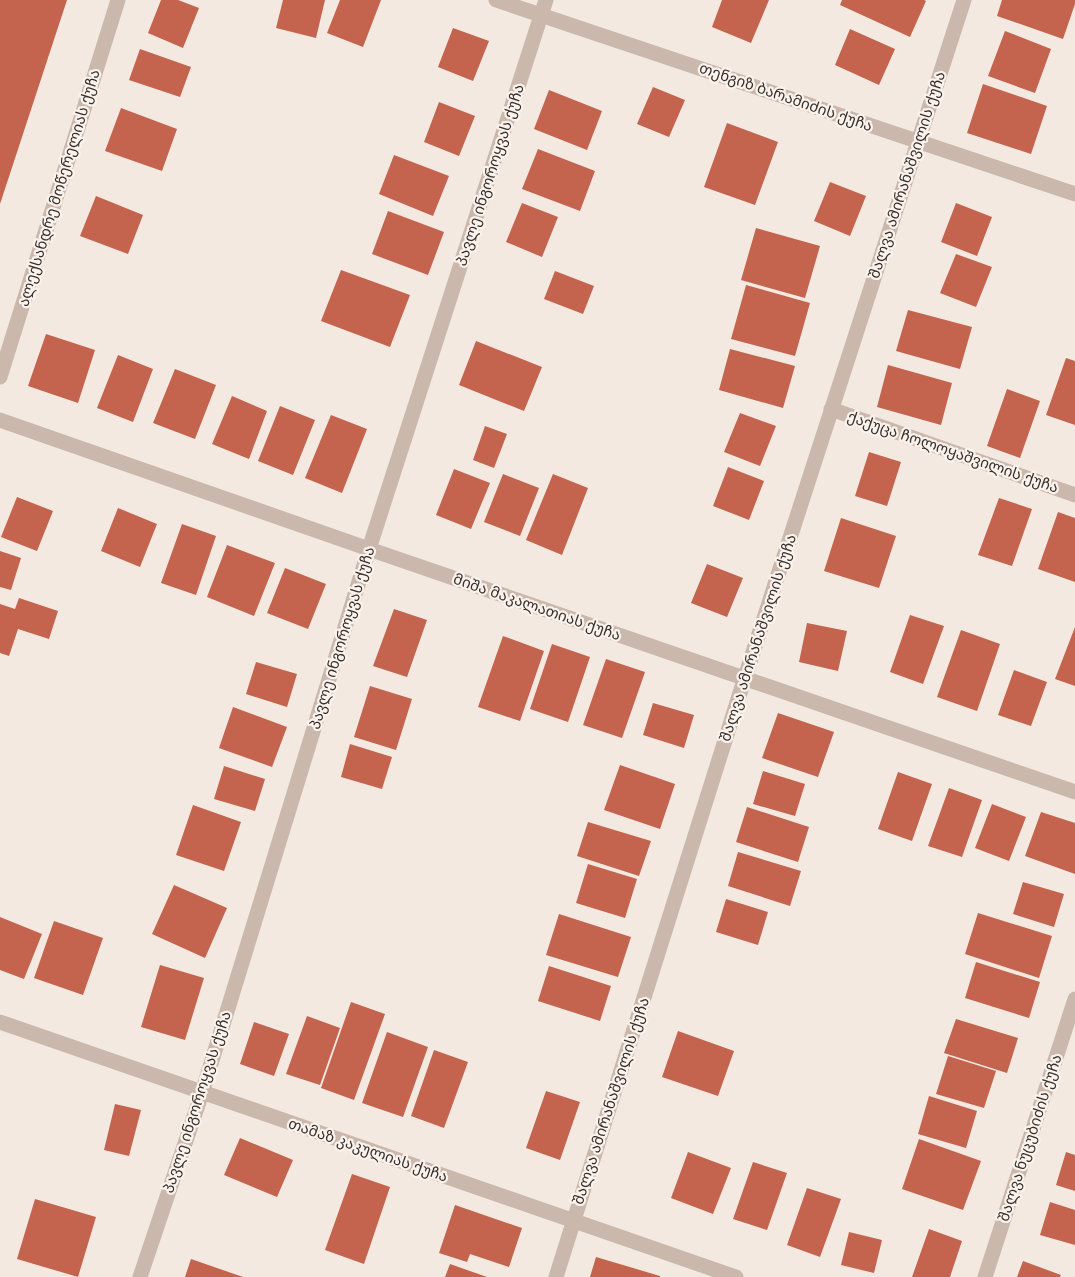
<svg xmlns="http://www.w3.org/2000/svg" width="1075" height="1277" viewBox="0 0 1075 1277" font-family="'Fira Sans','Noto Sans Georgian',sans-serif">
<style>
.building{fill:#c4634e}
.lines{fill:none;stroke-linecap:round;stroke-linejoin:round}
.minor{stroke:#cbb8ac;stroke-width:15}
.labels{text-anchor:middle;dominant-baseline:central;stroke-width:4.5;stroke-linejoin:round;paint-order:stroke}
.street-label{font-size:15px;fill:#3a2f2b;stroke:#faf3ed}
</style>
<rect width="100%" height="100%" fill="#f3e9e0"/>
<path class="building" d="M0,0H67L0,204Z
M161,0H178L199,8L183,48L148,33Z
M283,0H325L316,38L276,28Z
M340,0H381L363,47L327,33Z
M722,0H769L751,43L712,27Z
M842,0H924L926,1L910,37L840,5Z
M1002,0H1075V4L1063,39L997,16Z
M453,28L489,41L473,81L438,67Z
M850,29L895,49L879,85L835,65Z
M1005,31L1051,49L1035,93L988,76Z
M140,49L191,67L180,97L129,80Z
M983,84L1047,106L1031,154L967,133Z
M653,87L685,100L669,137L637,124Z
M549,90L602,111L587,150L534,129Z
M439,102L475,116L459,156L424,142Z
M121,108L177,129L162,171L105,151Z
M727,123L778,142L755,205L704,187Z
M538,149L595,171L580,211L522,189Z
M394,155L449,176L433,216L379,194Z
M830,182L866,196L850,236L814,221Z
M96,196L143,215L128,254L80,236Z
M522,203L558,217L542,257L506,242Z
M956,203L992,217L977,256L941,242Z
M388,211L444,232L428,275L372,254Z
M756,228L820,246L805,298L741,280Z
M956,254L992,267L976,307L940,293Z
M341,270L410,295L390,347L321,321Z
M555,271L594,286L583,314L544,299Z
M746,285L810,303L795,356L731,339Z
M908,310L972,327L960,369L896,351Z
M46,334L95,350L78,403L28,386Z
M476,341L542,367L524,411L459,385Z
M730,349L795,366L783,408L719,390Z
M118,355L153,369L133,422L97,408Z
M1066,358L1075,361V425L1046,415Z
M888,365L952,383L941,425L877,407Z
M175,369L216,385L195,439L153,423Z
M1007,389L1040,401L1020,458L987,446Z
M232,396L267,411L249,459L212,444Z
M280,406L315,420L293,475L258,461Z
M740,413L776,426L760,466L724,452Z
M331,415L367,429L342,493L305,478Z
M485,426L507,434L494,468L473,460Z
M869,452L901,462L887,506L855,496Z
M728,467L764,481L749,520L713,506Z
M454,469L490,483L471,529L436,515Z
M503,474L539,488L520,536L484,522Z
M553,474L588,488L562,555L526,540Z
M17,497L53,511L37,551L1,537Z
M999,498L1032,509L1012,566L978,555Z
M118,508L157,524L140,567L101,551Z
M1058,512L1075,518V582L1038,569Z
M841,518L896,536L879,588L824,571Z
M182,524L216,536L196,595L161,583Z
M227,545L275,563L254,616L207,597Z
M0,551L21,558L11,590L0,587Z
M707,564L743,578L727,617L691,603Z
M285,568L326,584L308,629L267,613Z
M19,598L58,611L49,639L18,629L9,656L0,653V604L15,609Z
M394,609L427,620L407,677L373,666Z
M910,615L944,626L923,684L890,672Z
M807,623L847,631L838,671L799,662Z
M1075,627V686L1055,679Z
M961,630L1000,644L977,711L937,697Z
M503,636L544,651L520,721L478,707Z
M552,644L590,657L568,722L530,709Z
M606,659L645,672L622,738L583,725Z
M256,662L297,674L287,707L246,694Z
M1014,670L1047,682L1031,726L998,715Z
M370,686L412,699L396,750L354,737Z
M653,703L694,715L684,748L643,735Z
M233,707L287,727L272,767L219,748Z
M778,713L834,732L818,777L762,758Z
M350,744L392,757L382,789L341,777Z
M620,765L675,784L660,829L604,810Z
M224,766L265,779L255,811L214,799Z
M763,771L805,784L795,816L753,804Z
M898,772L932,784L912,841L878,829Z
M949,788L982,800L962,857L928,846Z
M992,804L1026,817L1009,861L975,848Z
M193,805L241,822L224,871L176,855Z
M747,807L809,827L798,862L736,842Z
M1041,812L1075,823V874L1025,856Z
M588,822L651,841L639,876L577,856Z
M738,852L801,871L790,906L728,886Z
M588,864L637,879L625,918L576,903Z
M1023,882L1064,894L1054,927L1013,914Z
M174,885L227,908L205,958L152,934Z
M726,899L768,912L758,945L716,932Z
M978,913L1052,936L1039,978L965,954Z
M559,914L631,937L618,977L546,955Z
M0,917L42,934L24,979L0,970Z
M54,921L103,938L83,995L34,978Z
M976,962L1040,982L1029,1018L965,998Z
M160,965L204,978L185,1040L141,1027Z
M549,966L611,986L600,1021L538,1001Z
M351,1002L385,1014L354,1100L321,1088Z
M307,1016L340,1028L320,1085L286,1074Z
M956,1019L1018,1038L1007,1073L944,1053Z
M254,1022L289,1034L274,1076L240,1064Z
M678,1031L734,1051L718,1096L662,1077Z
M387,1032L428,1047L403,1117L362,1103Z
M434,1050L468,1062L444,1128L411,1116Z
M948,1056L996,1071L984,1108L936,1094Z
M546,1091L580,1102L560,1160L526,1148Z
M929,1096L977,1111L966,1148L918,1134Z
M115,1104L141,1110L129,1156L104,1150Z
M240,1138L293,1160L277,1197L224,1175Z
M919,1139L981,1161L963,1210L902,1189Z
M688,1152L731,1168L713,1214L671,1198Z
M1066,1152L1075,1155V1191L1056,1185Z
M753,1162L787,1173L767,1230L733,1219Z
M352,1174L390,1187L364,1264L325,1250Z
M807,1188L841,1199L820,1257L787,1245Z
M35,1199L96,1217L78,1277L17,1259Z
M1050,1202L1075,1210V1245L1040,1235Z
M455,1205L522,1228L509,1267L470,1254L467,1262L439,1253Z
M929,1229L962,1241L950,1277H912Z
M849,1232L882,1240L874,1273L841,1265Z
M596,1257L660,1276V1277H590Z
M191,1259L243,1277H185Z
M1023,1261L1061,1275L1060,1277H1017Z
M450,1264L487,1277H445Z"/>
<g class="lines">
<path class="minor" d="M496,0L1075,194
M0,377L118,0
M831,409L1075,495
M0,420L369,549L1075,792
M0,1022L736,1277
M140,1277L202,1093L369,549L546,0
M556,1277L745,677L964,0
M985,1277L1075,999"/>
</g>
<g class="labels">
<g class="street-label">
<text transform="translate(786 97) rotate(19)">თენგიზ ბარამიძის ქუჩა</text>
<text transform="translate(490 175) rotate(-72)">პავლე ინგოროყვას ქუჩა</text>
<text transform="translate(907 175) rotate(-72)">შალვა ამირანაშვილის ქუჩა</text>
<text transform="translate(59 188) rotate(-73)">ალექსანდრე მოწერელიას ქუჩა</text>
<text transform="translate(953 452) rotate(19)">ქაქუცა ჩოლოყაშვილის ქუჩა</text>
<text transform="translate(537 607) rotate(19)">მიშა მაკალათიას ქუჩა</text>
<text transform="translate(342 638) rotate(-73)">პავლე ინგოროყვას ქუჩა</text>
<text transform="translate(758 638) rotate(-72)">შალვა ამირანაშვილის ქუჩა</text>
<text transform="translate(611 1101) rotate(-72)">შალვა ამირანაშვილის ქუჩა</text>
<text transform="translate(197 1102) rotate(-72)">პავლე ინგოროყვას ქუჩა</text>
<text transform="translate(1030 1138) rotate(-72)">შალვა ნუცუბიძის ქუჩა</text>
<text transform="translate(368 1150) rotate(19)">თამაზ კაკულიას ქუჩა</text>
</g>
</g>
</svg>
